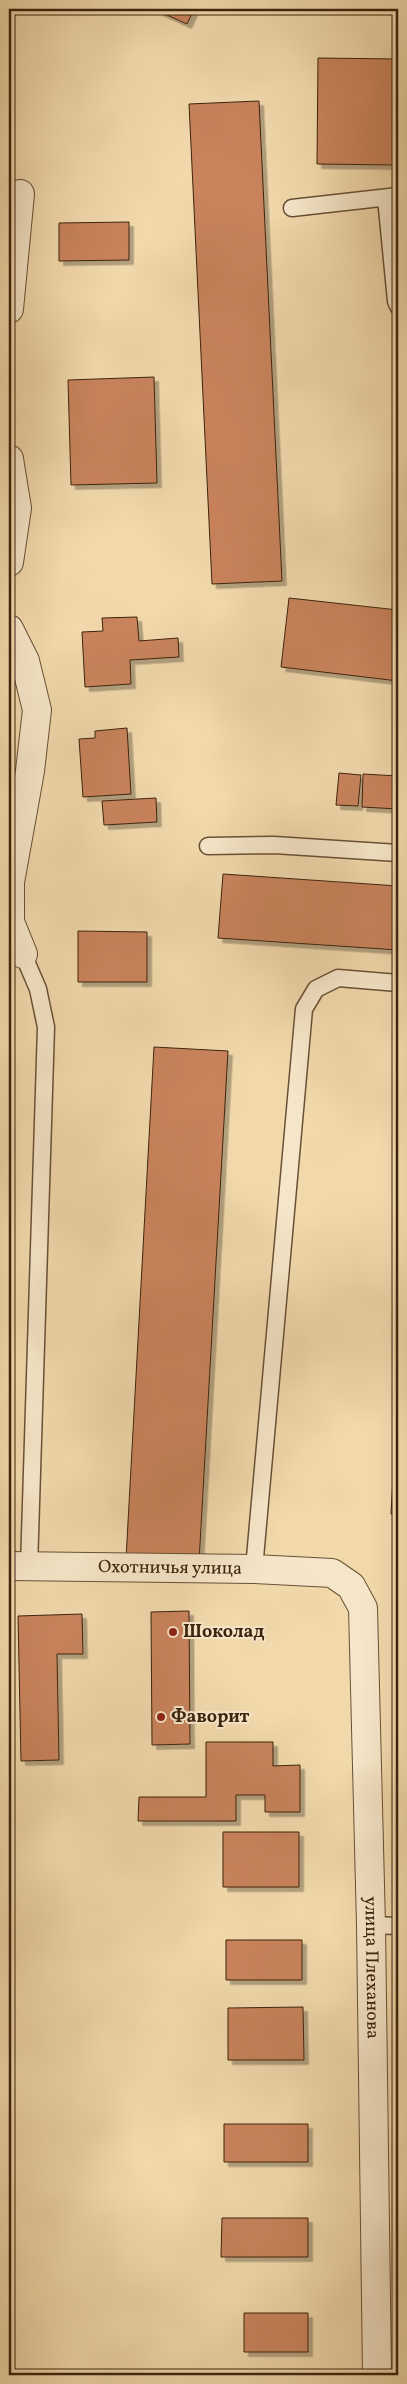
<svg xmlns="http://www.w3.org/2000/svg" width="407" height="2384" viewBox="0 0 407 2384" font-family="Vollkorn,serif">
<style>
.building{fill:#c9835d;stroke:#3c230d;filter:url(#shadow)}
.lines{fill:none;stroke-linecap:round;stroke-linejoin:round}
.service-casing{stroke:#695035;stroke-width:19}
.minor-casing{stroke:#695035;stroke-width:30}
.service{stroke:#f6e6c9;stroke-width:16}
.minor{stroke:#f6e6c9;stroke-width:28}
.poi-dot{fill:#8f2418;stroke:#f6e6c9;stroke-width:2}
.labels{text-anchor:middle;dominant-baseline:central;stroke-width:4;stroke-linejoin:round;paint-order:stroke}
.street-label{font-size:18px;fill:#3c230d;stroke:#f6e6c9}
.poi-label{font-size:18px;font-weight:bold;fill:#3c230d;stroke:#f6e6c9;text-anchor:start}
</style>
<defs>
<filter id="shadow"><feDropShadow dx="4.5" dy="4.5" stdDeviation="0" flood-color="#0004"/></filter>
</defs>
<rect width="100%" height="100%" fill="#f1d9ac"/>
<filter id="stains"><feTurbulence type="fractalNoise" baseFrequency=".004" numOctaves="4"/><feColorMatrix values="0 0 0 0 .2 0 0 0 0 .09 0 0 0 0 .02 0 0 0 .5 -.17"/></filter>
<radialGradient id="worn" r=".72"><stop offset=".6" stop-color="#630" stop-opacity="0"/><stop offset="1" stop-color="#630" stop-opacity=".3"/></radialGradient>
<path class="building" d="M159,9H194L187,24L158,11Z
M318,58L398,59V151H395V165L317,164Z
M259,101L282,581L212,584L189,104Z
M129,222V260L59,261V223Z
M154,377L157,483L71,485L68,380Z
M289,598L398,610V681L281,667Z
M137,617L139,641L178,638L179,657L130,660L131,684L85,687L82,632L103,631L102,618Z
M127,728L131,794L83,797L79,739L95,738V731Z
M339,773L361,775L358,806L336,805Z
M363,774L398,776V809L362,807Z
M156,798L157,822L104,825L102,801Z
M223,874L398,886V950L218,938Z
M78,931L147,932V982H78Z
M154,1047L228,1051L199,1562L126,1559Z
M398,1386V1514H391Z
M189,1611L190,1744L152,1745L151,1612Z
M82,1614L83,1654H57L59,1760L21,1761L18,1616Z
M206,1742H273V1766L300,1765V1812H265V1795H236V1821H138L139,1797H206Z
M223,1832H299V1887H223Z
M226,1940H302V1980H226Z
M303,2007L304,2060H228V2008Z
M224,2124H308V2162H224Z
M222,2218H308V2257H221Z
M244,2313H308V2352H244Z"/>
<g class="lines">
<g class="service-casing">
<path id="service" d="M386,198L396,301L398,306
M292,208L398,196
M208,846L274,845L398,853
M23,954L38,989L46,1027L29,1567
M254,1569L304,1009L316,989L338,978L398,983
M371,1925L398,1926"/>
</g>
<g class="minor-casing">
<g id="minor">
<path d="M9,309L20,194"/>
<path d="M9,459L17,508L9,562"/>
<path d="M9,629L25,661L37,710L30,771L10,882V922L23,954"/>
<path id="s1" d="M9,1566L254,1569L332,1573L351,1586L363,1608L371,1925L377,2375"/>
</g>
</g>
<use href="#service" class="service"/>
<use href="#minor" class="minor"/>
</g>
<g class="poi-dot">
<circle cx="173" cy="1632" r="5"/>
<circle cx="161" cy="1717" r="5"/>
</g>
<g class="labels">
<g class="street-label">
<text stroke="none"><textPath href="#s1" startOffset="161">Охотничья улица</textPath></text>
<text stroke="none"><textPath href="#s1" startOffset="731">улица Плеханова</textPath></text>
</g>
<g class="poi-label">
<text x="183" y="1632">Шоколад</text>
<text x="171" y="1717">Фаворит</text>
</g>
</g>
<rect width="407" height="2384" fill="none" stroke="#f1d9ac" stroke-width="30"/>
<rect x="10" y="10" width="387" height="2364" fill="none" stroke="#3c230d" stroke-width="2.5"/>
<rect x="15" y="15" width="377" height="2354" fill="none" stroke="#3c230d"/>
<rect width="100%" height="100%" filter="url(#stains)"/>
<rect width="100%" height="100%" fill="url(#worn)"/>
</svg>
